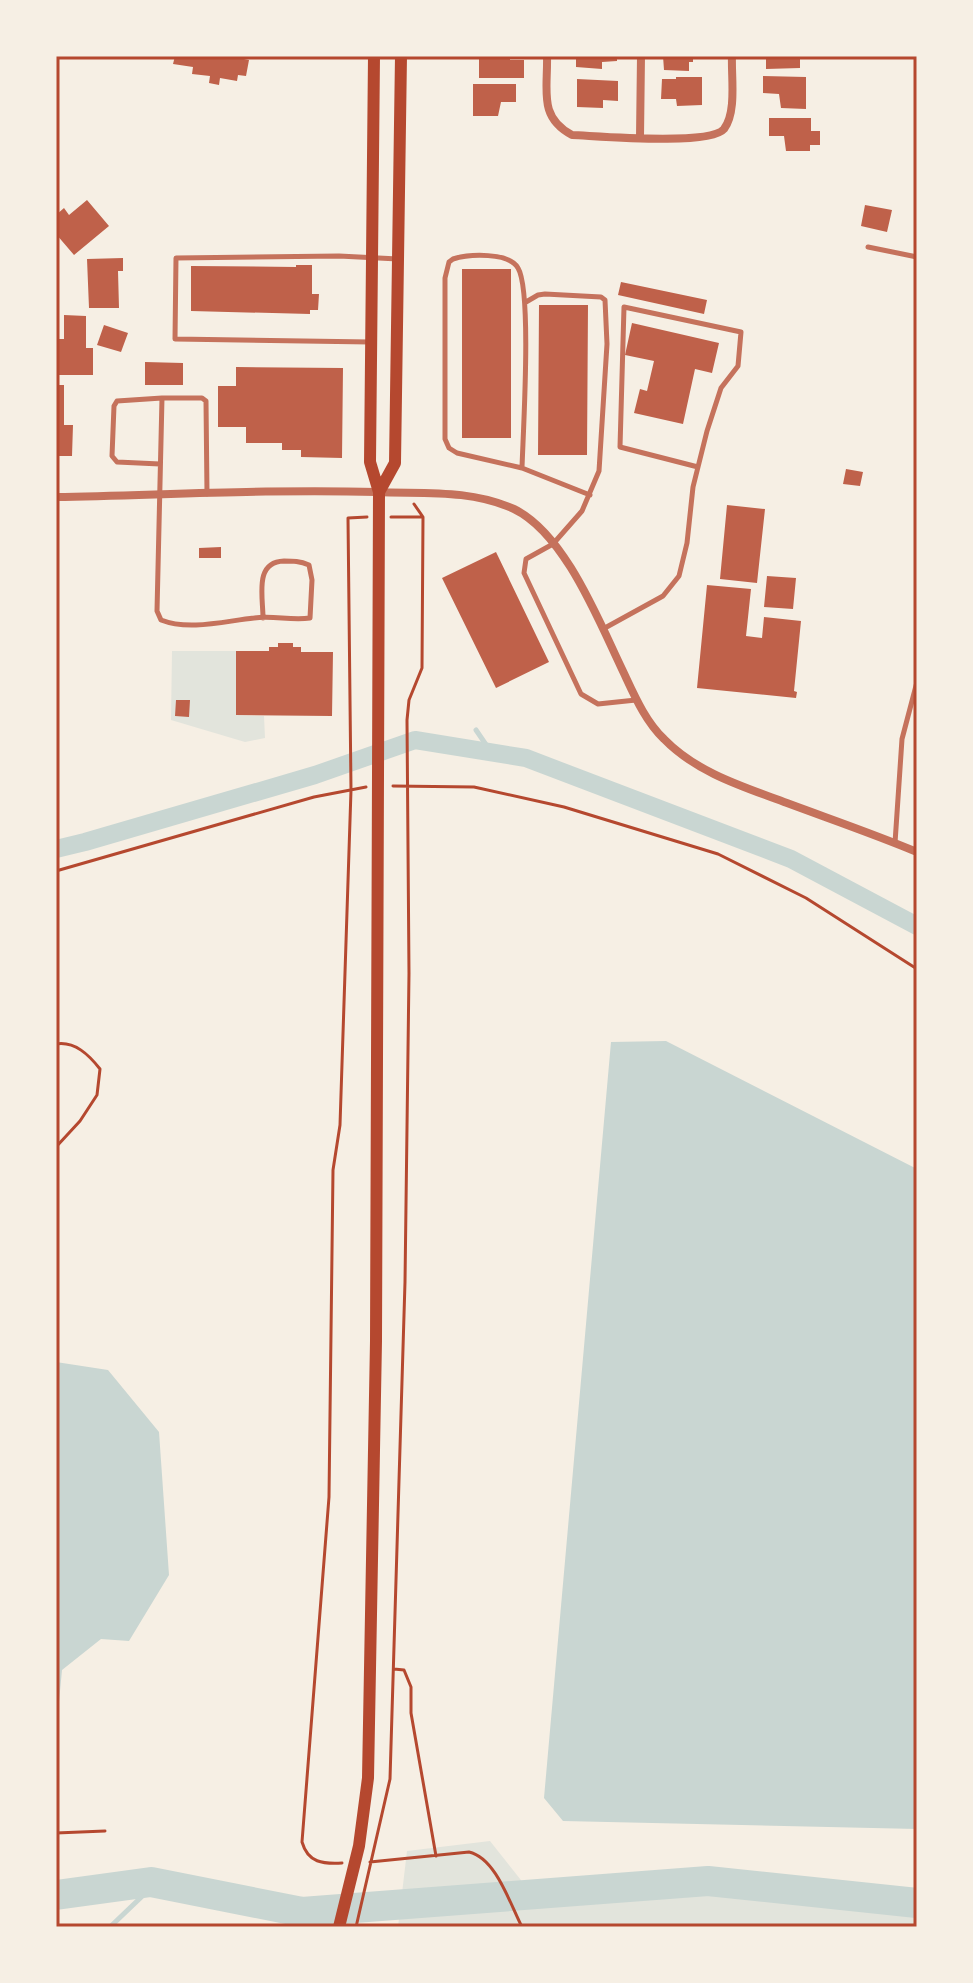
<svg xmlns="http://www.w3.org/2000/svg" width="973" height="1983" viewBox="0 0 973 1983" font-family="Manrope,sans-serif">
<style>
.green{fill:#e2e4dc}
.water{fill:#c9d6d2}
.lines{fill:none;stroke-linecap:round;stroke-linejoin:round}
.stream{stroke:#c9d6d2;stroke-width:5}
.canal{stroke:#c9d6d2;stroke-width:18}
.river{stroke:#c9d6d2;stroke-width:30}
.building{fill:#bf614a}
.path{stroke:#b5482f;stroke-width:3}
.service{stroke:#c5725c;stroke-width:5}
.minor{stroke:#c5725c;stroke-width:8}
.secondary{stroke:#b5482f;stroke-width:12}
.neatline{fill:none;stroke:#b5482f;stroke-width:3}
</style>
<rect width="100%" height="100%" fill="#f6efe4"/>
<path class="green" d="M172,651H236V715L264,716L265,738L245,742L171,720Z
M490,1841L532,1894L699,1876L917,1896V1927H398L407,1851Z"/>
<path class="water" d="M666,1041L917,1169V1829L563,1821L544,1798L611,1042Z
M56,1362L108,1370L159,1432L169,1575L129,1641L101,1639L62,1670L56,1733Z"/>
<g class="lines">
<path class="stream" d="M476,730L491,752
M110,1927L156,1883"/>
<path class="canal" d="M56,849L85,842L315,775L415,740L526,758L791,859L917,926"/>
<path class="river" d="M56,1895L151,1882L302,1912L708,1881L917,1903"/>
</g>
<path class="building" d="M175,56H244V59L249,60L246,76L238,75L237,81L220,78L219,85L209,83L210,76L192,74L193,67L173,64Z
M479,56H510V60H524V78H479Z
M576,56H617V61L602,62V69L576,67Z
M663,56H693V62H689V71L664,70Z
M766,56H800V68L766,69Z
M763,76L806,77V109L781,108L779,94L763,93Z
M676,77H702V105L677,106L676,99H661L662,79H676Z
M577,79L618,81V101L603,100V108L577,107Z
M473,84H516V102H501L498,116H473Z
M769,118H811V131H820V145H810V151H786L784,136H769Z
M87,200L109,226L74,255L56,234V215L64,208L69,215Z
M865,205L892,210L887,232L861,226Z
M123,258V271H118L119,308H89L87,259Z
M296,265H312V294H319L318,310H310V314L191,311V266L296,267Z
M462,269H511V438H462Z
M621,282L707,300L704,314L618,295Z
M539,305H588L587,455H538Z
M64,315L86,316V348H93V375H56V339H64Z
M632,323L719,343L712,373L695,369L683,424L634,413L640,389L647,391L654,361L625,355Z
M104,325L128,333L121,352L97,345Z
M145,362L183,363V385H145Z
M236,367L343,368L342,458L301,457V450H282V443H246V427H218V386H236Z
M56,385H64V425H73L72,456H56Z
M846,469L863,472L860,486L843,484Z
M727,505L765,509L757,583L720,579Z
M221,547V558H199V548Z
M496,552L549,662L496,688L442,578Z
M767,576L796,578L793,609L764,607Z
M707,585L751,589L746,636L762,638L764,617L801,621L794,691L797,692L796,698L697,688Z
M278,643H293V647H301V652H333L332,716L236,715V651H269V647H278Z
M176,700H190L189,717L175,716Z"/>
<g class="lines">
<path class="path" d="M391,517H423
M393,786L474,787L564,807L718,854L806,898L917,969
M56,871L314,797L366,787
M56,1044C75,1041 89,1055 100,1069L97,1095L80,1121L56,1147
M394,1669L404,1670L411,1687V1713L436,1856
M56,1833L105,1831
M370,1862L469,1852C496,1858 510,1904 522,1927
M342,1863C323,1864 308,1863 302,1842L329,1497L333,1170L340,1125L351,790L348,518L367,517
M356,1927L390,1779L405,1282L409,973L407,720L409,700L422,668L423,517L414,504"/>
<path class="service" d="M868,247L917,257
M526,302L538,295L545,294L601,297L605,300L607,344L599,471L582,511L553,544L526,559L524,573L581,694L598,704L636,700
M370,342L175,339L176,258L339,256L398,259
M162,398H202L206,401L207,494
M160,464L117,462L112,456L114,406L117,401L162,398L157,611L161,620C189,631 225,621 254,618C273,615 291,621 310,618L312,580L309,565C300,561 293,561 284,561C254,562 263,596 263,618
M522,468L457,453L449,448L445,439V278L449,262L453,259C469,254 509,252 518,268C532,291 523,433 522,468L590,495
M603,629L663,596L679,576L687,543L693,487L707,431L721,388L738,366L741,332L624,307L620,447L698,467
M895,843L902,739L917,682"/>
<path class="minor" d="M547,56C548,90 538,117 572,135C598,136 710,146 724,129C737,112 731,76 732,56
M640,137L641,56
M56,497C163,495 270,489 377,492C423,494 470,489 514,509C564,533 598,619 621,667C633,692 644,720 664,739C697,773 744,787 787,803C830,819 874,834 917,852"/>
<path class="secondary" d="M379,492L395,463L401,56
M339,1927L359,1846L368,1778L376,1341L379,492L370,462L374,56"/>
</g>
<rect width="973" height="1983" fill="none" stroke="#f6efe4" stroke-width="116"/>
<rect x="58" y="58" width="857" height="1867" class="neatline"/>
</svg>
